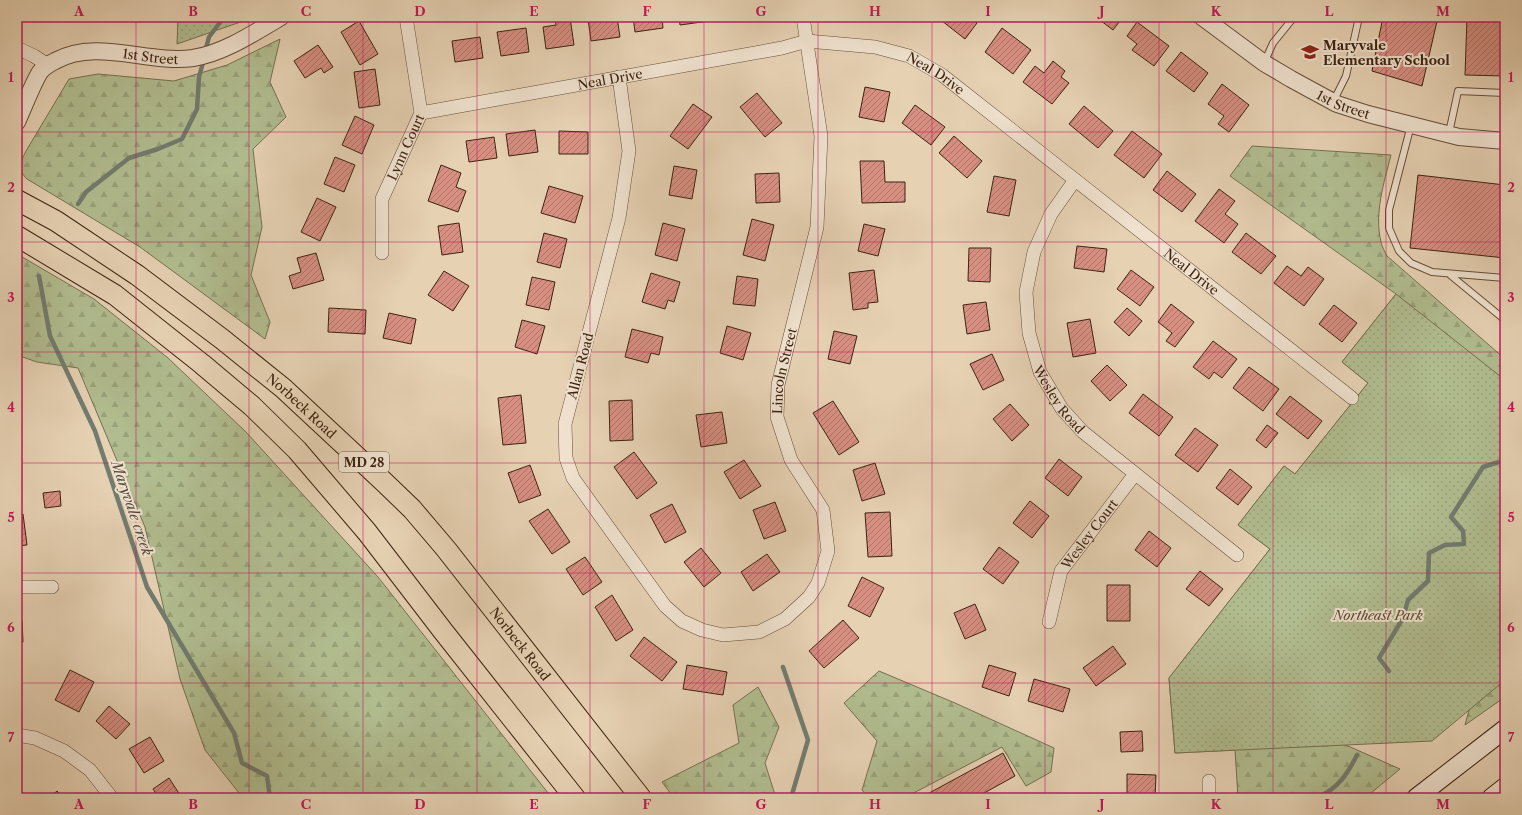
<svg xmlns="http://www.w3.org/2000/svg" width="1522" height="815" viewBox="0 0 1522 815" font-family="'Libre Caslon Text',serif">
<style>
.forest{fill:url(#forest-firs);stroke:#777050}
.park{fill:url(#park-dots);stroke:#777050}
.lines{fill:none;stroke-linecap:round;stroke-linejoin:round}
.stream{stroke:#727c6f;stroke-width:4.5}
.building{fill:url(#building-hatch);stroke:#3d2310}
.service-casing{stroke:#674e39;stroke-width:8}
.minor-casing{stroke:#674e39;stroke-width:14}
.tertiary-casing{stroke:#674e39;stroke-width:18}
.secondary-casing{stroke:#3d2310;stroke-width:20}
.primary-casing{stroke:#3d2310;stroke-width:22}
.service{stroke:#efe1ce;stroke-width:6}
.minor{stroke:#efe1ce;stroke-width:13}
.tertiary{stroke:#efe1ce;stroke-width:16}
.secondary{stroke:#efe1ce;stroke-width:18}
.primary{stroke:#e6d1b3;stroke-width:20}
.grid{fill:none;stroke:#c2185b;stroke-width:1;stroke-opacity:0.55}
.labels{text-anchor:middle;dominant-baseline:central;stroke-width:4;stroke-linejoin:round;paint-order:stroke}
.shield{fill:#efe1ce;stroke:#725c49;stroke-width:1}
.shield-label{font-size:12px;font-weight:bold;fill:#3d2310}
.poi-label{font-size:13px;font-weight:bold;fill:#3d2310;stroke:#efe1ce;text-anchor:start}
.street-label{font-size:13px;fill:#3d2310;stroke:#efe1ce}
.park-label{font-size:13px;font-style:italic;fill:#5a4a30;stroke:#efe1ce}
.water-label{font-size:14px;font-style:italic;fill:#534838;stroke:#efe1ce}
.neatline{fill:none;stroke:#c2185b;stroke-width:1.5}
.grid-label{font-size:13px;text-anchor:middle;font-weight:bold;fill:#c2185b}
</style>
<defs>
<pattern id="forest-firs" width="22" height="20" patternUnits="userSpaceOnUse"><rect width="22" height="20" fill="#b1bd90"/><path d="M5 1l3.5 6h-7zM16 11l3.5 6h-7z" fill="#99a27b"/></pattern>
<pattern id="park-dots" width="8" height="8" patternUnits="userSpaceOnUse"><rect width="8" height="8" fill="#b1bd90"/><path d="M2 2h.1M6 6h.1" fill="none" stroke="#99a27b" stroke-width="1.8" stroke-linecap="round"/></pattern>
<pattern id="building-hatch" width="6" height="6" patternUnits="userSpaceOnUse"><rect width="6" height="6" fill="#d78f82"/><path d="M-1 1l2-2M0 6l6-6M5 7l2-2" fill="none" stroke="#b07469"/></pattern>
</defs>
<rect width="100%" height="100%" fill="#e6d1b3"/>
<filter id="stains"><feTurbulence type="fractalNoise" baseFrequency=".005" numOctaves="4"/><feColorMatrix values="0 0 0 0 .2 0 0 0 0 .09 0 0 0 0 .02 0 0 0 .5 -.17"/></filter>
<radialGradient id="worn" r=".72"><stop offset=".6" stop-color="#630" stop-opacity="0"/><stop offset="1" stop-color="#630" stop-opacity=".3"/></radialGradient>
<path class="forest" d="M280,39L270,82L286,117L253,149L262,227L251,275L270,322L265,339L140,247L27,179C17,170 21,161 26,151L69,79L98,74L174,81L227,65Z
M1252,146L1391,155C1384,183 1374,213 1381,242C1382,247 1385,252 1387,256L1505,359V697L1465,725L1496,611L1260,707L1400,769L1365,798H1238L1235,750L1175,753L1169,678L1270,549L1238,525L1284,466L1295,474L1368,383L1342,362L1396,294L1230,176Z
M17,254L94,299L168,358L246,432L378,577L552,798H243L205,750L180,679L145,527L78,368L37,362L17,355Z
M879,671L955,703L1054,748L1051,772L1026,786L1002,747L904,798H869L862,790L877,741L844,703Z
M758,687L779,727L765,763L776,798H674L662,782L739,743L733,705Z"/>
<path class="park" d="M178,17H255L177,44Z
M1396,294L1505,380V680L1432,741L1175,753L1169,678L1270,549L1238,525L1284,466L1295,474L1368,383L1342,362Z"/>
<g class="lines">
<path class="stream" d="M205,52L209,37L224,17
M78,204L86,192L129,158L158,149L182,139L197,109L199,77L204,59
M39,276L50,336L95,431L147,587L234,733L242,763L267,776L270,798
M783,667L808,740L791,798
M1389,671L1379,658L1403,618L1408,600L1428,581L1429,553L1445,545L1464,544L1463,531L1451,517L1483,467L1505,460
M1317,798C1338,788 1347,775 1357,755"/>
</g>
<path class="building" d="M111,17H131V18L111,19Z
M563,17H570L574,45L546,49L543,27L556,25L555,18Z
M601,17H617L620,37L591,41L588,19Z
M633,17H662L663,28L635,32Z
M679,17H709V21L680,25Z
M937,17H969L977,23L965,39Z
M1096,17H1123L1113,30Z
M1383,17H1438L1422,86L1372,71Z
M1467,18L1505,20V76L1465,75Z
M359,21L378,54L360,65L341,32Z
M1137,22L1169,46L1154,66L1132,50L1137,44L1127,36Z
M526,28L529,52L501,56L497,32Z
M1002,28L1031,50L1013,74L985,52Z
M480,37L483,58L455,62L452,41Z
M318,45L333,67L324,73L321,68L305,78L294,61Z
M1181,52L1208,73L1194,92L1166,71Z
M1053,61L1065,71L1061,77L1069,83L1052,104L1023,82L1035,66L1044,73Z
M375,69L380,105L359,108L354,72Z
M1222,84L1249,105L1229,132L1218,124L1224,116L1208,104Z
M865,87L890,92L884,122L859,117Z
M757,93L782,123L765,137L740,107Z
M693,104L712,117L688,149L670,136Z
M915,105L945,127L931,145L902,123Z
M1084,106L1113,131L1098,148L1069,124Z
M355,116L374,125L362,154L342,145Z
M535,130L538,152L509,156L506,134Z
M559,131L588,132V154H559Z
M1132,131L1162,154L1144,178L1114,155Z
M954,136L982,161L967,178L939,153Z
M494,137L497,158L469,162L466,141Z
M335,157L355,165L344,192L324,184Z
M860,161H884L885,182H905V202L862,203Z
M441,165L461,173L456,187L466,191L458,212L428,201Z
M674,166L697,170L692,199L669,195Z
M1167,171L1196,194L1182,212L1153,190Z
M779,173L780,202L756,203L755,174Z
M1418,175L1505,185V258L1410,248Z
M994,176L1016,180L1009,216L987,212Z
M549,186L583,196L575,223L541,213Z
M1219,189L1235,201L1225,214L1238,224L1224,243L1195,221Z
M317,198L336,207L320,241L301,232Z
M752,219L774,225L765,261L743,255Z
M459,223L463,252L442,255L438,226Z
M663,223L685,229L677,261L655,255Z
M864,224L885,229L878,256L858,251Z
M544,233L567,239L560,268L537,262Z
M1246,233L1276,256L1261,274L1232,252Z
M1077,246L1107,249L1104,272L1074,268Z
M969,248H991L990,282L968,281Z
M316,253L324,280L293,289L289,276L301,272L297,258Z
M1287,266L1301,276L1308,267L1324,279L1304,306L1274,283Z
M874,270L878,302L868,303V308L853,310L849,273Z
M1131,270L1154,287L1140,306L1117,289Z
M444,271L469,286L453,311L428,295Z
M651,273L680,282L674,302L668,300L665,309L642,302Z
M737,276L758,279L755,306L733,304Z
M532,277L555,282L549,310L526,305Z
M986,302L990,330L967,334L963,305Z
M1171,304L1194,322L1175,347L1166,341L1172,333L1158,322Z
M1334,305L1357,323L1342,342L1319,324Z
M329,308L366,310L365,334L328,332Z
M1127,308L1142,321L1129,336L1114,322Z
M389,313L416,319L411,344L383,338Z
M1090,319L1096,353L1073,357L1067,323Z
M522,320L545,326L537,354L515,347Z
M727,326L751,333L743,360L720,353Z
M632,329L663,337L659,355L651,353L648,363L625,357Z
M834,331L857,336L850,364L828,359Z
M1213,341L1237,359L1222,378L1214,372L1209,379L1193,367Z
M992,354L1004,380L983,390L970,364Z
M1107,365L1127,385L1110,401L1091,381Z
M1249,367L1279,389L1263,411L1233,388Z
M17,391L18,421H17Z
M1143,394L1173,417L1159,436L1129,413Z
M521,395L526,443L503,445L498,398Z
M1290,396L1322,421L1308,439L1276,414Z
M632,400L633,440L610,441L609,401Z
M833,401L859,442L839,455L813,413Z
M1010,404L1029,425L1012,441L993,419Z
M722,412L727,443L701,447L696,415Z
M1267,425L1278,433L1266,448L1256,440Z
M1195,428L1218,445L1198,472L1175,455Z
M634,452L657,483L637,499L614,467Z
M1059,459L1082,477L1068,496L1045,478Z
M744,460L761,486L740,499L724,472Z
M875,463L885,494L862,501L853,470Z
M530,465L541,495L519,503L508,473Z
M1230,469L1252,487L1238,505L1216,488Z
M60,491L61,506L45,508L43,493Z
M1030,501L1049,516L1032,538L1013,523Z
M775,502L786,531L764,539L753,510Z
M672,504L686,532L665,543L650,515Z
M548,509L570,542L552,554L529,521Z
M890,512L892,556L868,557L865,513Z
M17,514H23L27,545L17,546Z
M1149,531L1171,548L1157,567L1135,550Z
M999,547L1019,562L1003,584L983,569Z
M701,548L721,573L704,587L684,562Z
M767,554L780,572L753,591L741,572Z
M585,557L602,582L583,595L566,569Z
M1200,571L1223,589L1209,606L1186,589Z
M862,577L884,588L870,617L848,606Z
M1107,585H1130V621H1107Z
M612,595L633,630L616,641L595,607Z
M975,604L986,630L965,639L954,613Z
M843,620L859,638L824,668L809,651Z
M22,621L23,642L17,643V622Z
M644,637L677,662L662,681L630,656Z
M1113,646L1126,664L1096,686L1083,668Z
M687,665L727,672L723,695L683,689Z
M989,665L1016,673L1009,696L982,687Z
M70,670L94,682L79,712L55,700Z
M17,671H19L20,690H17Z
M1034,679L1070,689L1063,712L1028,701Z
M109,706L130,724L116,739L96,721Z
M1142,731L1143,751L1121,752L1120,732Z
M150,737L164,761L144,773L129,749Z
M1003,753L1015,776L975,798H920Z
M1127,774L1156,775L1155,798H1127Z
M169,778L182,798H159L153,789Z
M57,791L64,798H49Z"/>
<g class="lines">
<g class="service-casing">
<path id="service" d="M1264,63L1273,43L1294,17
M1333,102L1346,76L1359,17
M1411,125L1389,210V228L1399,251L1411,263L1432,272L1505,278
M1449,133L1458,91L1505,93
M1449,274L1505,320"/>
</g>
<g class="minor-casing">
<g id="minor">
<path d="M17,48L34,56L48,65"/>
<path id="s1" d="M619,77L629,151L619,218L565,424L566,458L573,478L665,606L682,621L702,630L723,635L759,632L785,619L809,597L818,583L828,551L823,510L791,460L777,417L778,385L817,227L821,136L803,17"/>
<path id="s2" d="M421,113L782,48L807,41L875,47L909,56L942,75L1352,398"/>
<path id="s3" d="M1075,180L1051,214L1034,252L1026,292L1029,333L1040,372L1062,409L1083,432L1237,555"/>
<path id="s4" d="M382,253V199L421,113L406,17"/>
<path d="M17,587H52"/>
<path id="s5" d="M1049,622L1061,571L1135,474"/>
<path d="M17,735L35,738L64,751L90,770L112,798"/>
<path d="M1209,781V798"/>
</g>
</g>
<g class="tertiary-casing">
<g id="tertiary">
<path id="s6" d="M1202,17L1264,63L1291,79L1337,104L1368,114L1459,137L1505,141"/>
<path id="s7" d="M17,122C24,107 32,85 40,72C44,67 49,64 55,61C97,38 147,64 193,58C224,53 254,33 281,17"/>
</g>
</g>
<g class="secondary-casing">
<path id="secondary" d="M1416,798L1505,729
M1491,798L1505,787"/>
</g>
<g class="primary-casing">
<g id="primary">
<path id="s8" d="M17,200L56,221L137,275L222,339L283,388L384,482L412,509L446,549L641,798"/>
<path d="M17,236L115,295L202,364L252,406L297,450L367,532L443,631L575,798"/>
</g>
</g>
<use href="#service" class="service"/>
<use href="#minor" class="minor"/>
<use href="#tertiary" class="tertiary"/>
<use href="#secondary" class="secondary"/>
<use href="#primary" class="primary"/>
</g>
<path class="grid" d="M136,17V798M249,17V798M363,17V798M477,17V798M590,17V798M704,17V798M818,17V798M932,17V798M1045,17V798M1159,17V798M1273,17V798M1386,17V798M17,132H1505M17,242H1505M17,352H1505M17,463H1505M17,573H1505M17,683H1505"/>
<defs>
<g id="school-bare" transform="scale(1.38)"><path d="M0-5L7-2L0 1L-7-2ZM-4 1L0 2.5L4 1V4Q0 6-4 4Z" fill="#8f2418" stroke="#efe1ce" stroke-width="2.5" paint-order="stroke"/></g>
</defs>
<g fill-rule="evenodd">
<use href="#school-bare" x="1310" y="52"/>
</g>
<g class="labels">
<rect class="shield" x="339" y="452" width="50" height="20" rx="3"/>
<g class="shield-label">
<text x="364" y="462">MD 28</text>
</g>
<g class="poi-label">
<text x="1323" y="45">Maryvale<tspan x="1323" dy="15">Elementary School</tspan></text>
</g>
<g class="street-label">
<text stroke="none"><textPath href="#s7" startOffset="171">1st Street</textPath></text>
<text stroke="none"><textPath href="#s2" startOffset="528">Neal Drive</textPath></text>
<text stroke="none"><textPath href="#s2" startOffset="192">Neal Drive</textPath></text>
<text stroke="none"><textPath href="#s6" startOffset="167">1st Street</textPath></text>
<text stroke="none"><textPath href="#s4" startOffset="111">Lynn Court</textPath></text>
<text stroke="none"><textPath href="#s2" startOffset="852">Neal Drive</textPath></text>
<text transform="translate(580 366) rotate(-75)">Allan Road</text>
<text stroke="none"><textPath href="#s1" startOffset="975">Lincoln Street</textPath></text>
<text stroke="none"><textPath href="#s3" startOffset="239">Wesley Road</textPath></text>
<text stroke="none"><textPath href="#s8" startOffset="352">Norbeck Road</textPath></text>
<text stroke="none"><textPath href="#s5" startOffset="99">Wesley Court</textPath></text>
<text stroke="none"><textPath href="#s8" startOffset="676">Norbeck Road</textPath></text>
</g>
<g class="park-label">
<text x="1378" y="615">Northeast Park</text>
</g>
<g class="water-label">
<text transform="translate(132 508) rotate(71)">Maryvale creek</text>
</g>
</g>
<rect width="1522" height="815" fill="none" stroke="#e6d1b3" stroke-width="44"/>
<rect x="22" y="22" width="1478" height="771" class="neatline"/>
<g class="grid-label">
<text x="79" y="16">A</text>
<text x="193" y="16">B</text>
<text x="306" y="16">C</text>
<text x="420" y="16">D</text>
<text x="534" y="16">E</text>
<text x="647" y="16">F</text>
<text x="761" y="16">G</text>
<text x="875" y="16">H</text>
<text x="988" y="16">I</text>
<text x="1102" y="16">J</text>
<text x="1216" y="16">K</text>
<text x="1329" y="16">L</text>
<text x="1443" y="16">M</text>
<text x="11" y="82">1</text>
<text x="1511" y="82">1</text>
<text x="11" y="192">2</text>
<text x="1511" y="192">2</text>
<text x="11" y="302">3</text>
<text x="1511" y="302">3</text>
<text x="11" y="412">4</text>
<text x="1511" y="412">4</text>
<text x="11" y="522">5</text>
<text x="1511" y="522">5</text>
<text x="11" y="632">6</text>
<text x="1511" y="632">6</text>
<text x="11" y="742">7</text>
<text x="1511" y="742">7</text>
<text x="79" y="809">A</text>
<text x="193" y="809">B</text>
<text x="306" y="809">C</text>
<text x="420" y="809">D</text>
<text x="534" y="809">E</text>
<text x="647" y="809">F</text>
<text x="761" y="809">G</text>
<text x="875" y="809">H</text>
<text x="988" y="809">I</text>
<text x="1102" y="809">J</text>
<text x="1216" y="809">K</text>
<text x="1329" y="809">L</text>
<text x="1443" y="809">M</text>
</g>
<rect width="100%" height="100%" filter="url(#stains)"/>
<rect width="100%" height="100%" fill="url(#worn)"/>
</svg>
